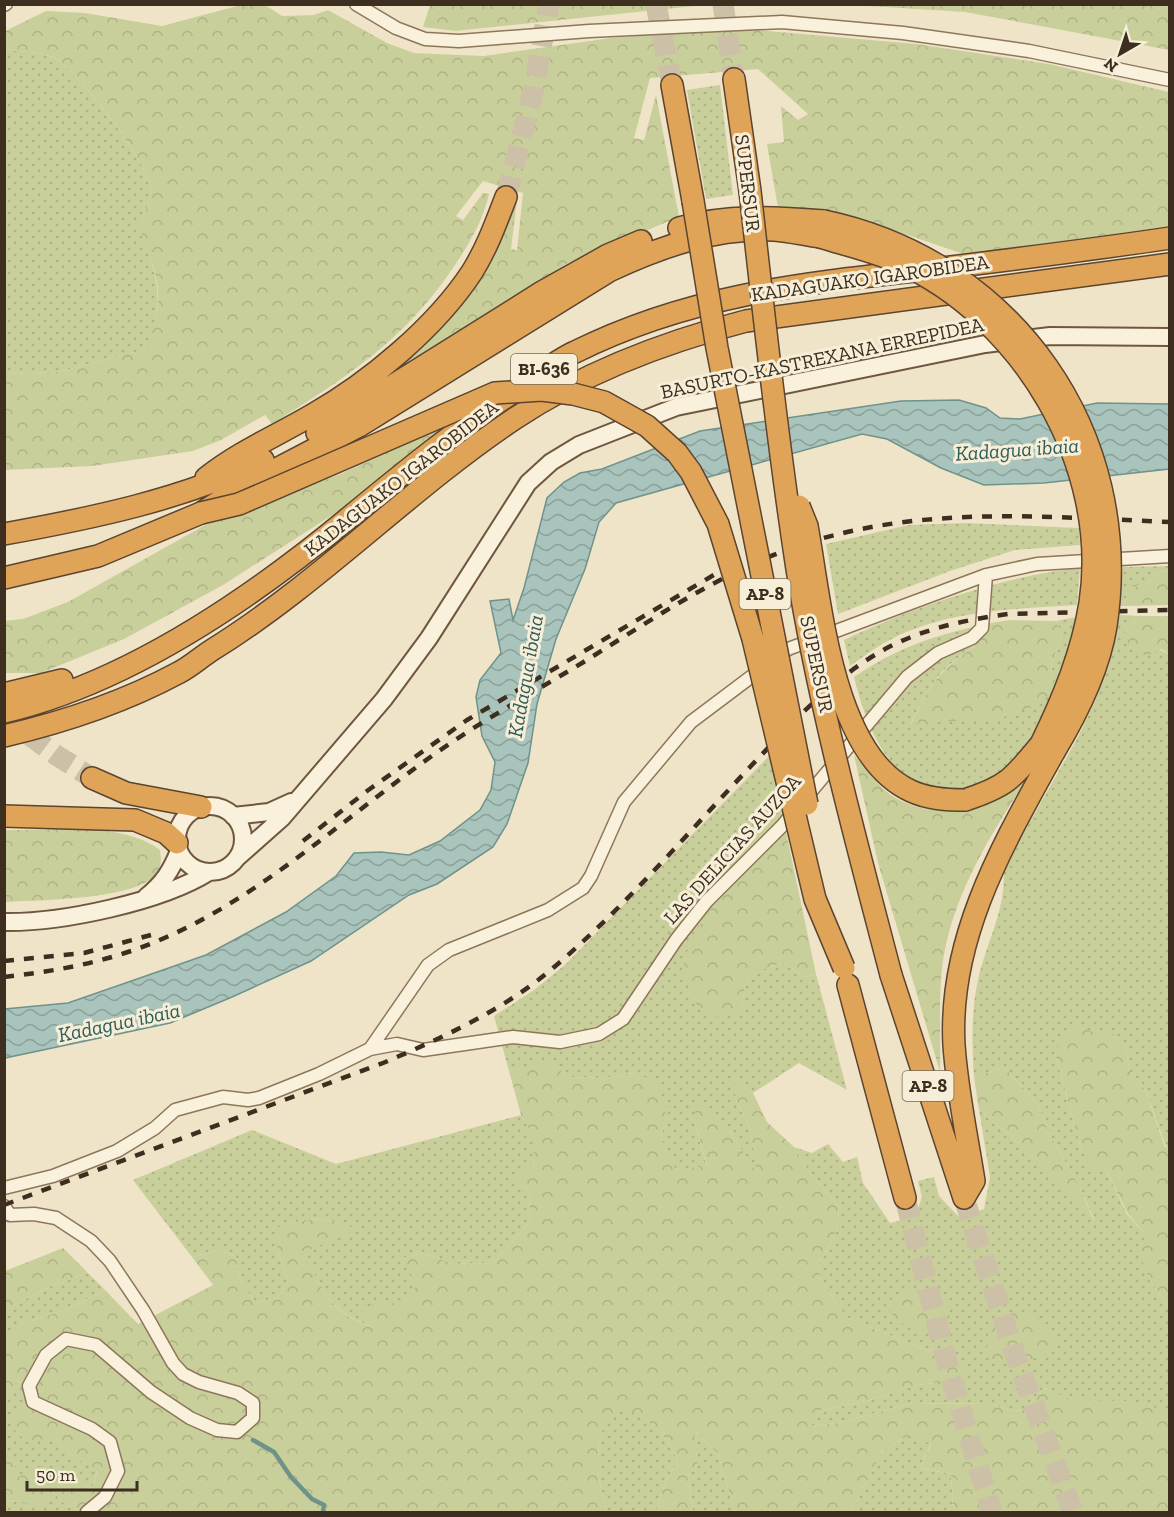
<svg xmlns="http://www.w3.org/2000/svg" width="1174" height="1517" viewBox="0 0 1174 1517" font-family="'Zilla Slab',serif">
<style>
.grass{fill:url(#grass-dots)}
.forest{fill:url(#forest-crowns)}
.water{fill:url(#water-waves);stroke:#6f938a;stroke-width:1.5}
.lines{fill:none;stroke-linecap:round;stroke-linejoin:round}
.stream{stroke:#6f938a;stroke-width:4.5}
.highway-tunnel{stroke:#ccc0a6;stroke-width:21;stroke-dasharray:21 10;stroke-linecap:butt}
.street-casing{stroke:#8d765c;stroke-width:15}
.secondary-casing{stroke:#6f573f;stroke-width:20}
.highway-casing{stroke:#5b4430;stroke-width:24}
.street{stroke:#faf1dc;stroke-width:12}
.secondary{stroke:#faf1dc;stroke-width:16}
.highway{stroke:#e0a458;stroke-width:21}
.rail{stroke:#3d2e20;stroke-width:4.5;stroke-dasharray:10 10;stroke-linecap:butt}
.highway-bridge-casing{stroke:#5b4430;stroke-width:24;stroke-linecap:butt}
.highway-bridge{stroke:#e0a458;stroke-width:21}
.labels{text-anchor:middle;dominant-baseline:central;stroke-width:6;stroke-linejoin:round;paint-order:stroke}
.shield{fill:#f7eed8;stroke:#756857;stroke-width:1.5}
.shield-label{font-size:18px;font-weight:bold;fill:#3d2e20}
.street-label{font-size:20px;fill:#3d2e20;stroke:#f7eed8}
.water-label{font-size:21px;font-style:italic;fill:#2f5d5a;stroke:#f7eed8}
</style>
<defs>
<pattern id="grass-dots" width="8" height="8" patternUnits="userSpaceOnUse" patternTransform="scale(1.5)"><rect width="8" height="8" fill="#c9cf9b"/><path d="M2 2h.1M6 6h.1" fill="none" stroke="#aeb285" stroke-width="1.8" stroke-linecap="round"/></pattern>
<pattern id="forest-crowns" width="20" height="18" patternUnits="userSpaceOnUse" patternTransform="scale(1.5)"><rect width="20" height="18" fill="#c9cf9b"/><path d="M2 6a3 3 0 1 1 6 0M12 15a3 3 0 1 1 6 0" fill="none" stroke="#aeb285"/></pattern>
<pattern id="water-waves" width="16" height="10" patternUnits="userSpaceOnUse" patternTransform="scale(1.5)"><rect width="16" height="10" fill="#a9c4bc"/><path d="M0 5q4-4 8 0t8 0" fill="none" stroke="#8ba098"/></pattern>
</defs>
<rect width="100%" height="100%" fill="#f0e4c8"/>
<path class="grass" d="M4,49C19,52 41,51 54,58C78,70 141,155 149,181C154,194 145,212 140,225C156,276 167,296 147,349L58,372L5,374Z
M720,85L733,195L706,199L687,90Z
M966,523L1079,528L1080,545L1015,550L950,571L838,614L826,544L909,525Z
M1169,566V571L1163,570L1147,584L1127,593L1124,606H1118L1123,567Z
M1080,568L1077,605C1012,609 943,610 884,643C872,650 861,658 850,666L844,640C911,608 1006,575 1080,568Z
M1120,615L1139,616L1124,634L1169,654V1149L1166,1147L1146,1091L1129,1069L1126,1050L1055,1053L1082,1152L1104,1166L1127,1214L1145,1234L1150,1280L1169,1308V1414C1131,1396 1106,1408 1071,1400C1062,1398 1053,1392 1044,1388L1024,1410L1012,1411L990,1404L912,1403L838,1423L810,1426L819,1411L870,1400L911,1386L962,1379L952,1354L926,1350L846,1317L821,1280L818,1266L837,1230L839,1207L809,1172L794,1147L812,1153L828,1144L843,1162L857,1157L863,1183L890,1223L915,1217L922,1197L918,1181L934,1177L939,1196L960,1218L984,1209L990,1177L979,1110L1012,1137L1095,1221L1079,1186L1048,1132L1038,1104L1004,1067L974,1077C972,1047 971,1014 977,985C984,946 1008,907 1003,869L1077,739L1096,699Z
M1076,617C1065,671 1046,727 1006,768C995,780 973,789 957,790C892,794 867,730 854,677C899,646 939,634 991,623C983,646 959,654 943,671C928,687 921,704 911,723L957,720L1053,686L1051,664L1062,636L1056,621Z
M770,755L786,832L713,906L742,1012C745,972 747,974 784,963L805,977L816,974L847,1090L799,1063L753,1093L735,1081L736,1100L750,1128L758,1175L729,1131L694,1119L707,1167L675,1170L661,1136L667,1118L634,1073L604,1078L567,1077L550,1062L509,1071L494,1016L534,990L566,964Z
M521,1115L534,1137V1164L512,1183L529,1188L530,1222L493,1263L453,1264L422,1253L403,1258L418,1285L402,1306L362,1310L372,1326C332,1315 318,1287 305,1250L357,1230C326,1216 309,1216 278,1228L277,1250L288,1279L278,1298L255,1302L240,1280L236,1257L220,1250L192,1257L133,1180L252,1130L336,1164Z
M88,1273L105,1290L67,1309L19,1325L5,1343V1309L54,1285Z
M17,1381L44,1388L16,1412L54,1436L74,1457L97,1470L92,1490L68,1475L18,1477L11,1454L5,1451L4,1397Z
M624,1407C651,1422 667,1433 678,1462L666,1480L656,1512H607C596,1473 594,1457 606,1417Z
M692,1428L718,1454L735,1512H693L688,1476L698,1464Z
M909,1435L931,1443L920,1468L951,1474L953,1504L946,1512H851L882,1451Z
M51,1490L66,1505L79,1512H5V1500L16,1502Z"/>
<path class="forest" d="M241,5H265L282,16L314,15L328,10L387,43L414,53L484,56L611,38L735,28L916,44L1049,64L1169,92V226L969,256L861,219L778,208L767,144L784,142L781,106L798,120L808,114L758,69L650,78L634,138L644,140L656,95L679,217L568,263L365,393L446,321L484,269L517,200L511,249L517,250L523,193L483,181L456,216L463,220L483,193L489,194C483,221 470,242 455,265C405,340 347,377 272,424L265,415L221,440L193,451L92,466L5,470L4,374L58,372L146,349C168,295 157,277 139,225C145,212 154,194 149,181C141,155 78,70 54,58C41,51 19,52 5,49V31L46,11L85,13L162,26Z
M430,5V4L704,5L455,31L423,27Z
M852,5H1169V50L965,12Z
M445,426L340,510L223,585L124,639L41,673H5L4,621L23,619L68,602L207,524L338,475Z
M1163,570L1169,571V605L1124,606L1127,593L1132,585L1147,584Z
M1139,616H1169V654L1161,649L1146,656L1130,647L1124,634Z
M1010,620L1056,621L1062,636L1051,664L1053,686L1043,703L1001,718L911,724C920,705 928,687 943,672C959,654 983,646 991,623Z
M1046,750C1001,819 946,895 941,981C939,1011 941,1042 940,1072L878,863L854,755C866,768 880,790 896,798C928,817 980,815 1010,791C1023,780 1035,763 1046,750Z
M5,830C53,831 121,821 160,850C161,859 162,865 157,873C139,900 37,900 5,902Z
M786,832L816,974L805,977L784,963C747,974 745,973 742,1012L716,1018L695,1003L682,970L691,938L713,906Z
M1073,1021L1095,1034H1114L1126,1050L1129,1069L1146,1091L1165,1147L1169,1149V1308L1150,1280L1140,1256L1145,1234L1128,1214L1104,1166L1094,1171L1082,1152L1055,1053Z
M550,1061L567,1077L604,1078L634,1073L657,1082L667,1119L661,1136L676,1170L707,1166L694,1119L697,1097L729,1131L757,1173L750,1128L736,1100L734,1080L753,1093L767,1122L794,1147L809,1172L839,1207L837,1230L818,1266L821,1280L846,1317L926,1350L952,1354L967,1373L962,1379L911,1386L870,1400L819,1411L811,1426L838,1423L912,1403L990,1404L1012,1411L1024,1410L1044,1388L1071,1400L1126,1401L1157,1408L1169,1414V1512H946L953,1504L951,1474L920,1468L931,1444L909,1435L882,1451L851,1512H735L718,1454L693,1429L698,1464L688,1476L693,1512H656L666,1480L678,1462C667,1433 651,1422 624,1408L606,1418C594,1457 596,1473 607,1512H79L66,1505L51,1490L40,1506L5,1500V1451L11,1454L19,1477L41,1466L68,1475L92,1490L97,1471L74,1457L54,1436L28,1443L11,1427L16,1412L44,1388L17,1381L5,1397L4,1343L19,1325L67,1309L105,1290L138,1324L213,1285L192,1257L220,1250L236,1257L240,1280L255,1302L278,1298L288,1279L277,1250V1228C310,1216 326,1216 358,1230L306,1251C318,1287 332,1315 371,1326L362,1310L382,1299L402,1306L417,1285L402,1258L422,1253L453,1264L493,1263L530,1222L529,1188L511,1183L534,1164V1138L521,1115L509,1071Z
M1004,1067L1038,1104L1048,1132L1079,1186L1095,1223L1012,1137L979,1110L974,1077Z
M63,1248L88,1273L54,1285L5,1309V1271Z
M917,1290L950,1303L948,1335L924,1332L897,1321L885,1303L901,1294Z
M1019,1311C1042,1318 1049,1321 1056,1346C1028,1365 1018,1366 986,1357L988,1333L996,1318Z"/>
<path class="water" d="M959,400L986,408L1000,418L1020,419L1097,403L1169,404V469L1044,483L984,485L941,468L887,439L862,434L616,503L599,522L585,569L556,639L537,704L528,763L507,824L493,847L437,884L409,895L311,961L232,997L170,1023L5,1058V1009L68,1003L206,955L286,912L336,876L354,853L381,852L409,855L440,841L480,810L491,790L495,762L482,736L476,697L480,680L501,653L490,601L509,599L513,620L524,588L547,498L564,482L580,473L602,469L700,431L901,401Z"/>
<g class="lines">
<path class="stream" d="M253,1440L274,1452L291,1477L312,1499L324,1505L323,1512"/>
<path class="highway-tunnel" d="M656,4L672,85
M723,4L734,79
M506,197L533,93L549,4
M4,716L56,755L92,778
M905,1198L950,1374L992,1512
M964,1198L1013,1349L1073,1512"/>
<g class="street-casing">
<path id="street" d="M356,4L396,28L425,39L459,41L589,31L782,22L903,33L1029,51L1170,80
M4,5L6,4
M370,1049L397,1044L423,1050L513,1037L560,1042L599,1034L623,1019L676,940L706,902L782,826L907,677L938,653L972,638L982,628L986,575
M4,1188L53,1176L117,1151L155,1128L175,1110L223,1097L248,1100L259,1098L319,1074L370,1049L428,965L449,950L548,910L583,888L591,876L624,802L691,722L788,649L986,575L1037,564L1170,556
M4,1206L10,1215L34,1214L56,1218L91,1241L110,1261L143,1310L173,1363L183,1374L199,1382L238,1393L253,1403V1418L237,1432L217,1430L190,1418L151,1392L96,1345L66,1339L46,1355L29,1386L33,1402L92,1429L110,1442L118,1471L105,1497L87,1512"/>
</g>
<g class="secondary-casing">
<path id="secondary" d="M177 839a33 33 0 1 1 66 0a33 33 0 1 1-66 0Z
M233,816L269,812L291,802
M238,857L282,818L384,699L429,638L528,483L551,462L579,445L676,407L985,344L1050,336L1170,337
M146,897C163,883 171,871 179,851
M4,922C61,923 161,902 209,872"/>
</g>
<g class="highway-casing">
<path id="highway" d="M734,79L750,191
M672,85L693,201
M679,228C727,214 775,217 824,221
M317,433L542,292L608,255L641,241
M206,478C239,452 276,436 312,415C369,383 436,327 472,272C487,248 496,223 506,197
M4,534C88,519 186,499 263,460
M4,578L98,556L201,513L242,487L359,426L609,271C660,247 716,227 774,230C789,231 805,235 820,237
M4,694L62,680
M4,712C128,683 249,600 346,520C403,473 459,427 521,387C539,375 555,361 575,352C697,291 819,282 951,267C1024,258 1097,249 1170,238
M4,736C64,722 124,702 178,673C190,667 201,657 212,650C320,583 408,490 514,419C585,372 664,342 746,321L1170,264
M92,778L126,793L201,807
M965,800C1008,786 1013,778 1041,744
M4,816L135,820L166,833L177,843
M891,975L964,1198
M848,985L905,1198
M964,1198L974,1181C967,1136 957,1090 954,1045C948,937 1004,843 1054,752"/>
</g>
<use href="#street" class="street"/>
<use href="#secondary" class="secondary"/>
<use href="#highway" class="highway"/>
<path class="rail" d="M303,841L367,791L467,720L729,566
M4,961L84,953L151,935
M4,977C48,972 90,965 131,951C240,914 327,832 418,766C469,728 527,696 582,663C653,619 724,570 804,544C923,505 1046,517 1170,522
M4,1205L383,1063C442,1038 504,1010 553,968C624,908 686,835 750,767C789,726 829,682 878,653C917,630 963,620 1008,614L1170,610"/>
<g class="highway-bridge-casing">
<path id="highway-bridge" d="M750,191C764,317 778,444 797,569C819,706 856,841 891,975
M693,201L717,348L807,804
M824,221C1013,261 1135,433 1106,626C1099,670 1077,714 1054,752
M820,237C846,245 873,251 898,262C1022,317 1111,466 1090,603C1082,653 1063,699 1041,744
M799,506L807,526C821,602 832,755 911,791C928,799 947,800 965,800
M201,513L239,504L495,393L542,390L573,394L604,402L647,426L677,453L691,472L718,524L753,639L815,899L844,968"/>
</g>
<use href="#highway-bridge" class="highway-bridge"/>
</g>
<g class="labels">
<g class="shield">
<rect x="511" y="354" width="66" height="30" rx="4.5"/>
<rect x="739.5" y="579" width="51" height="30" rx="4.5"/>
<rect x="902.5" y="1071" width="51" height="30" rx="4.5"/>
</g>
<g class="shield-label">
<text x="544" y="369">BI-636</text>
<text x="765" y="594">AP-8</text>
<text x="928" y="1086">AP-8</text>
</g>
<g class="street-label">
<text transform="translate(748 183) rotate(83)">SUPERSUR</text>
<text transform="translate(870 278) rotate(-8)">KADAGUAKO IGAROBIDEA</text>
<text transform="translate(822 358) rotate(-12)">BASURTO-KASTREXANA ERREPIDEA</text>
<text transform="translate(401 478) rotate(-38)">KADAGUAKO IGAROBIDEA</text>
<text transform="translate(817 664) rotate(78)">SUPERSUR</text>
<text transform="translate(732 849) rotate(-48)">LAS DELICIAS AUZOA</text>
</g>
<g class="water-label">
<text transform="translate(1017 449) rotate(-4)">Kadagua ibaia</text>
<text transform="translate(525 676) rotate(-80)">Kadagua ibaia</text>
<text transform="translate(119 1022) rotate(-12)">Kadagua ibaia</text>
</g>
</g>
<rect width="1174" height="1517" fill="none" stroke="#3d2e20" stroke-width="12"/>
<g transform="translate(1120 54) rotate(219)" stroke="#f7eed8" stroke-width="4.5" paint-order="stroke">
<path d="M0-4.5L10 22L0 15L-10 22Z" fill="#3d2e20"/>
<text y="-9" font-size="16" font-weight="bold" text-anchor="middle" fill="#3d2e20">N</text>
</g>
<path d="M27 1481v9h110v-9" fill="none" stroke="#3d2e20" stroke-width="3"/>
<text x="36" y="1481" font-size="18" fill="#3d2e20" stroke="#f7eed8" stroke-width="4.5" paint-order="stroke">50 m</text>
</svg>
